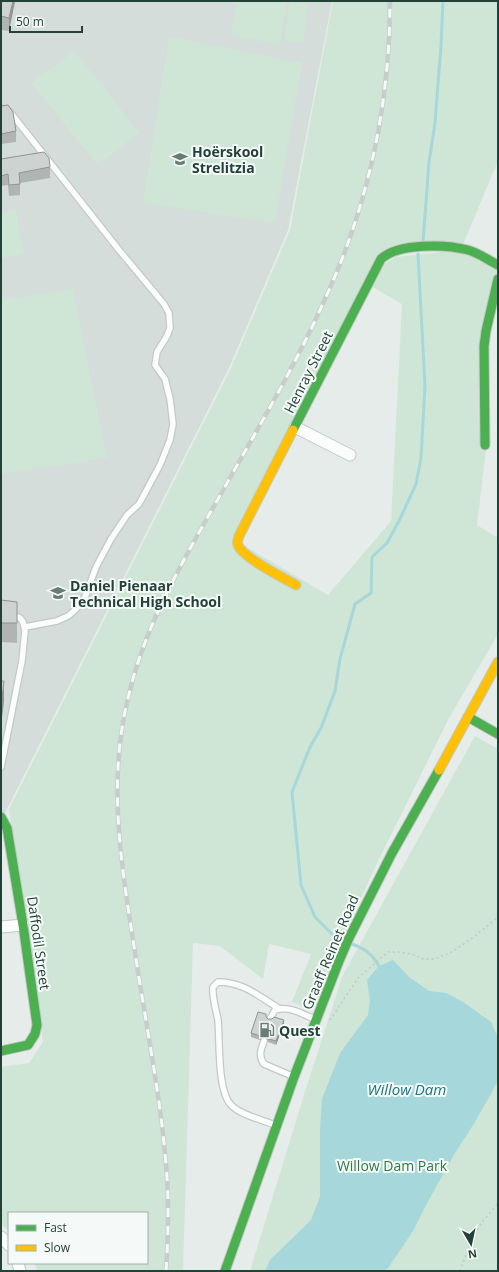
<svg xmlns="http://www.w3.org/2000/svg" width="499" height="1272" viewBox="0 0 499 1272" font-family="'Open Sans',sans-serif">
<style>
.built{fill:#d4ddd9}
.green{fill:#cfe5d5}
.water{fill:#a6d7db}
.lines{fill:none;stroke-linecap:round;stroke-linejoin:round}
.stream{stroke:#a6d7db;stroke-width:3}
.lane-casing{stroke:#c3c9c6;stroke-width:8}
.street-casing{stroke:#c3c9c6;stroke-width:13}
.fast-casing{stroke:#c2cac6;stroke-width:11}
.slow-casing{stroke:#c2cac6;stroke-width:11}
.path{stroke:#c2ccc7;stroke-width:1.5;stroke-dasharray:2 3;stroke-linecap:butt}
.lane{stroke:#fbfcfc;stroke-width:5.5}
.street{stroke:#fbfcfc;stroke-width:11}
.fast{stroke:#4caf50;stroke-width:9}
.slow{stroke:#ffc107;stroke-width:9}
.rail-casing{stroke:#c7cdca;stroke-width:4.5}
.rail{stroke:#f5faf8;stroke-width:3;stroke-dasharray:9;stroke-linecap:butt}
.wall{fill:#b0b5b3}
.shaded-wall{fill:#909492}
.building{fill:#cdd3d0;stroke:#909492}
.labels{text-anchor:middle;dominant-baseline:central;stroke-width:4;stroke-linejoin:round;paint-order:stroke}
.poi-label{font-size:14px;font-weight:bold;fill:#234137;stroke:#f5faf8;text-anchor:start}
.street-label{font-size:14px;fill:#234137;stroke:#f5faf8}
.park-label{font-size:14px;fill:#2b7a45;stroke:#f5faf8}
.water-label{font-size:15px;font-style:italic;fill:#1a7580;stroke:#f5faf8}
</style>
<rect width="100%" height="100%" fill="#e6ece9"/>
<path class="built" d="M1,1H332L288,230L229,368L2,819L1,818Z"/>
<path class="green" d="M237,1H287L280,45L231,35Z
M290,1L308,4L303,43L284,40Z
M333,1H498V161L462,247L396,253L377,263L236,541L328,595L391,521L402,304L371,286L380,267L396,257L462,250L497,270L490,309L486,448L477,525L496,537L498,533V634L449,718L381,855L309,1009L292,1002L311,954L269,944L263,979L220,946L193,943L183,1271H37L35,1263H147V1213H9V1230L1,1225V1067L29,1063L43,1042L9,809L231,368L290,230Z
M169,36L302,63L275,223L143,203Z
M74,51L106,90L139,133L98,165L31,83Z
M16,210L24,254L1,258V213Z
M73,289L107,458L1,474V300Z
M475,736L498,749V1271H250L304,1095L342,977Z"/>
<path class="water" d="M393,960L409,977L429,991L446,993L463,1002L491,1022L498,1038V1081L475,1122L455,1153L426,1205L413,1231L388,1268L384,1271H265L270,1260L311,1220L320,1197V1131L322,1099L340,1053L368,1015L370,1001L367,980L379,966Z"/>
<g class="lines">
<path class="stream" d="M423,242L429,162L435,123L441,45L443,1
M343,940L336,938L315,917L301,885L292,792L310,747L321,728L335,691L340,659L355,604L371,593L372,557L387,543L399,521L416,484L421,458L425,386L418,254
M352,944C367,950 371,953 379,966"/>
<g class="lane-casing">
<path id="lane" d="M1,108L10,112L18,122L119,250L164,304L169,313L170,328L167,336L157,352L155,365L165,379L170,399L173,424L170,440L160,465L139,504L127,515L111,539L96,567L85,597L75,610L68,616L57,621L25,627
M1,609L20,618L23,622L25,631L22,661L1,767
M270,1019L275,1010C289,1006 301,1013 314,1019
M264,1041C261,1049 258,1056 264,1064L292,1076
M275,1125C263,1120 240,1115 231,1105C217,1090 220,1041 218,1020C216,1009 212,998 213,987L218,982C244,982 258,996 280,1009"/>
</g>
<g class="street-casing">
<path id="street" d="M295,427L350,455
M1,927L23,925
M1,1237L9,1245
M18,1263L20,1271"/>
</g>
<g class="fast-casing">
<path id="fast" d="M293,430L381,259C398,243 446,244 468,250C479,253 488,260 498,265
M485,445L484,346L486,331L498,279
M468,717L498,734
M1,817L7,828L23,925L37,1025L35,1034L28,1045L1,1051
M225,1271L294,1077L339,961L349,938L392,853L439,770"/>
</g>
<g class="slow-casing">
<path id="slow" d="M293,430L239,536C238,539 237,543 238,545C243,558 284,578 296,585
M439,770L498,662"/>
</g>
<path class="path" d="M330,1020L358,978L388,952H397L412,954L423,959H435L452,952L474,937L498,917
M460,1271L471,1241L480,1225L498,1203"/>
<use href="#lane" class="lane"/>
<use href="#street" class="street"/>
<use href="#fast" class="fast"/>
<use href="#slow" class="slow"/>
<g class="rail-casing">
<path id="rail" d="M166,1271C168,1240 169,1209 167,1177C162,1104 147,1031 136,959C122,868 106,784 129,694C148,615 192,546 231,476C264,418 298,360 325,299C368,206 390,104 390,1"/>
</g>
<use href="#rail" class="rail"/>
</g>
<path class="wall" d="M1,1H15L9,31L1,30Z
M1,106L16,131V142L1,144Z
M1,159L50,167V178L20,183V195L9,196L8,185L1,186Z
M1,600L17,622V643L1,642Z
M1,681L4,701L2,717H1Z
M266,1017L268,1019L284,1024L276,1045L268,1042L267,1039L265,1037L262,1038L260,1040L251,1037V1033Z"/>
<path class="shaded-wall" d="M13,1H15L9,31V18Z
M4,681V701L2,717V698Z
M284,1020V1024L276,1045V1041Z
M262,1034V1038L260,1040V1036Z"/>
<path class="building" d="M1,1H13L9,18L1,16Z
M8,105L13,112L16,131L1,134V106Z
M44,152L49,158L50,167L19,173L20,184L9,185L8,174L1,176V159Z
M1,600L17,602V623H1Z
M1,681H4L2,698H1Z
M258,1012L266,1014V1017L268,1019H272L274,1017L284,1020L276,1041L268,1039L267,1035L265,1033L262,1034L260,1036L251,1033Z"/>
<defs>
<g id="school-bare" transform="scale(1.2)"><path d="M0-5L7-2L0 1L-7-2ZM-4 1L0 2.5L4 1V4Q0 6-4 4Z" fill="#677d75" stroke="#f5faf8" stroke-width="2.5" paint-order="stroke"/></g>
<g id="fuel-bare" transform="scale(1.2)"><path d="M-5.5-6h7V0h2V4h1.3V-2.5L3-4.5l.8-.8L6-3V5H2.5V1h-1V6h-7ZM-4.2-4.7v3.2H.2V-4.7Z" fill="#677d75" stroke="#f5faf8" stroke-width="2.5" paint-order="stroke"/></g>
</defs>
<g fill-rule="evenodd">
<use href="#school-bare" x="180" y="159"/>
<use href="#school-bare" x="58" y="593"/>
<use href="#fuel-bare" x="267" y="1030"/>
</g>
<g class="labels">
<g class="poi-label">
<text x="192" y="151">Hoërskool<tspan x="192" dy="16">Strelitzia</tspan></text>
<text x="70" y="585">Daniel Pienaar<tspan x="70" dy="16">Technical High School</tspan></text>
<text x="279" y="1030">Quest</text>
</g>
<g class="street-label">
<text transform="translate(308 372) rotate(-63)">Henray Street</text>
<text transform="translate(39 943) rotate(82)">Daffodil Street</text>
<text transform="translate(330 952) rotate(-67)">Graaff Reinet Road</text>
</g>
<g class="park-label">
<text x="392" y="1165">Willow Dam Park</text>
</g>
<g class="water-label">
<text x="407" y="1089">Willow Dam</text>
</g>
</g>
<rect width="499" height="1272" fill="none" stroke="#234137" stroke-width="4"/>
<rect x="8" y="1212" width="140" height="52" fill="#f5faf8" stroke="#a1b0ab"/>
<rect x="16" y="1225" width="20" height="6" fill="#4caf50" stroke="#a1b0ab"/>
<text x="44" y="1232" font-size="12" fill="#234137">Fast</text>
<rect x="16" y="1245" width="20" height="6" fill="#ffc107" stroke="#a1b0ab"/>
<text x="44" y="1252" font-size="12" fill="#234137">Slow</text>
<g transform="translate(471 1244) rotate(171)" stroke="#f5faf8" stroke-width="3" paint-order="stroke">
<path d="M0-3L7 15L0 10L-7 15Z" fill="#234137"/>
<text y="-6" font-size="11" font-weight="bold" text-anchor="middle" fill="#234137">N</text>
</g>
<path d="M10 26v6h72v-6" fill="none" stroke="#234137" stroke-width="2"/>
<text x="16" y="26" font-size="12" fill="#234137" stroke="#f5faf8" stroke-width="3" paint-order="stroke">50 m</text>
</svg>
